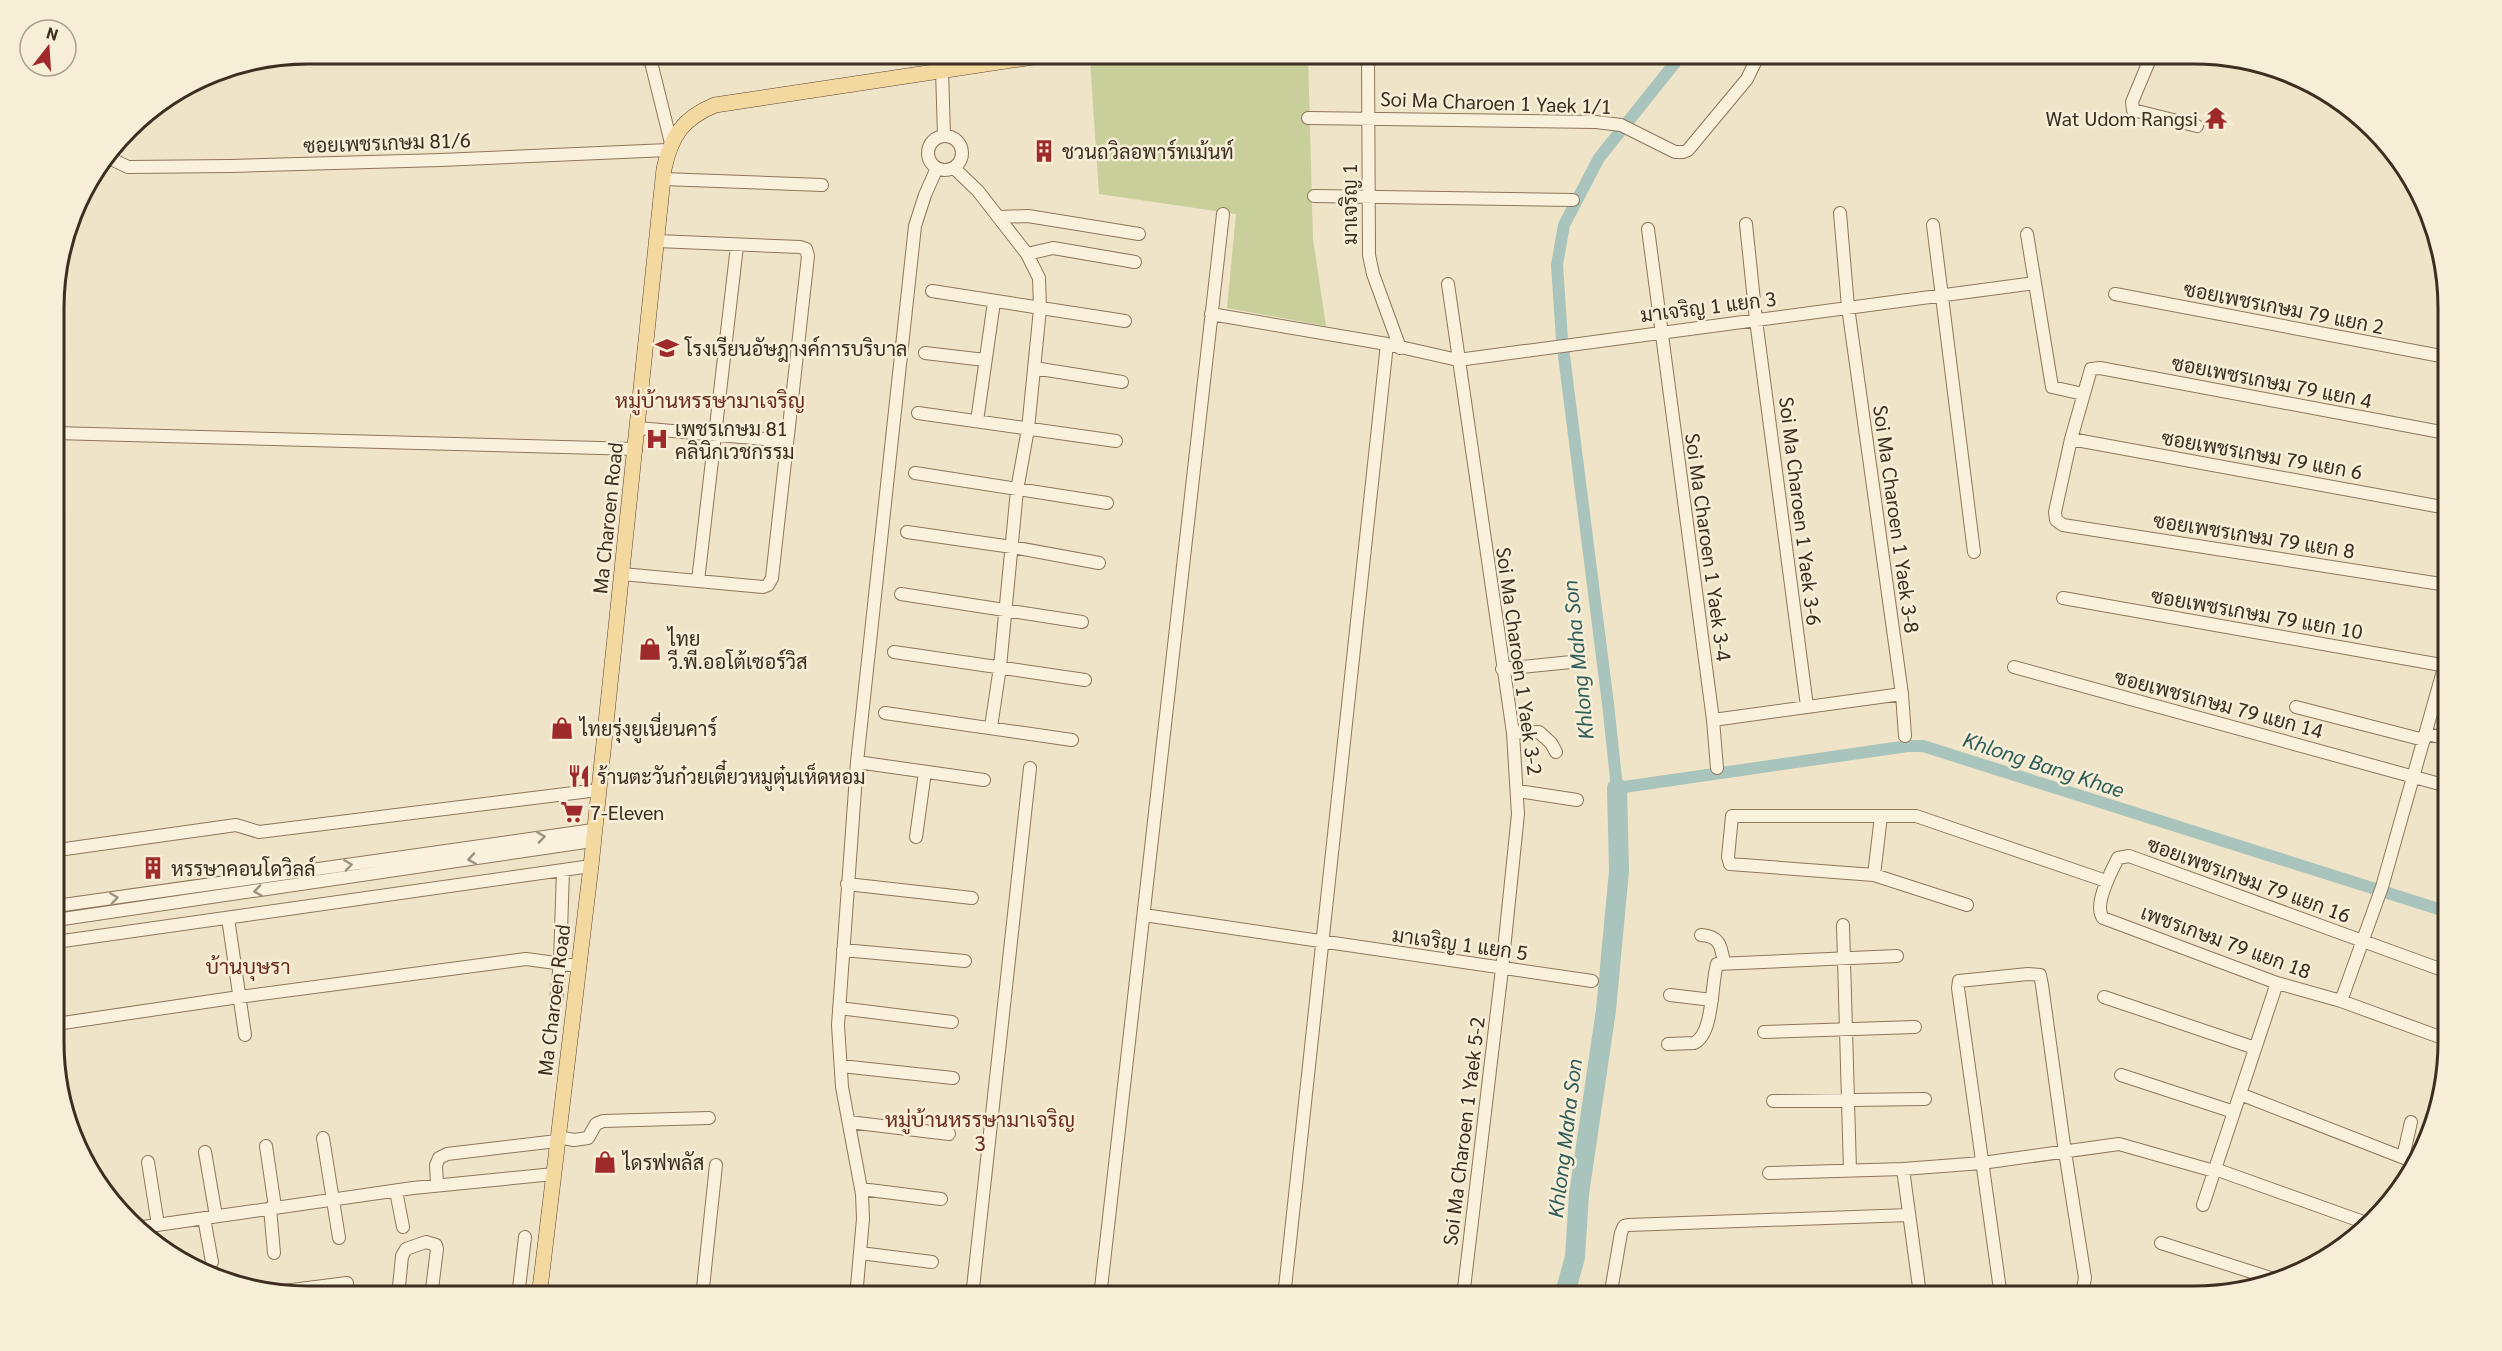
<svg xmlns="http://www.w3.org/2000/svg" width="2502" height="1351" viewBox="0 0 2502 1351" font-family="Georgia,Sarabun,serif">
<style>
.green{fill:#c9cf9b}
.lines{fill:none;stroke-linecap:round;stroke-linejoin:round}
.canal{stroke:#a9c4bc;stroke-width:12}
.river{stroke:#a9c4bc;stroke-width:20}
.minor-casing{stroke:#8d765c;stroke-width:14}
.major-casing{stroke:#5b4430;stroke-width:16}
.minor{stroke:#faf1dc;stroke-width:12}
.major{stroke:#f3d9a0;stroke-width:15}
.oneway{stroke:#9c907e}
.labels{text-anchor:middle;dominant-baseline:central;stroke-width:5;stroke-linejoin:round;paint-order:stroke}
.street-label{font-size:20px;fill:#3d2e20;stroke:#f7eed8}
.poi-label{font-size:20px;fill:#3d2e20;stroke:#f7eed8;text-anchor:start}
.neighbourhood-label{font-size:21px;fill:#6b2e1e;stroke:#f7eed8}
.water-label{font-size:21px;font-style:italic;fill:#2f5d5a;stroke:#f7eed8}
.rim{fill:none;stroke:#3d2e20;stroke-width:3}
</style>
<rect width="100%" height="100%" fill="#f0e4c8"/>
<path class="green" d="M1128,54H1308L1313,239L1326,326L1227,308L1236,214L1099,194L1090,61Z"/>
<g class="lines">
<path class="canal" d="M1682,54L1599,158L1564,225L1557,265L1562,340L1608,704L1617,788L1908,746H1923L2448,912"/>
<path class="river" d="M1564,1297L1575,1257L1579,1194L1606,1010L1619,871L1617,788"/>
<g class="minor-casing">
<path id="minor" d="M649,54L671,143
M1368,54L1369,255L1373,274L1400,348
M2152,54L2132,102L2133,110L2197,126
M942,69L944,136
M1308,118L1596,122L1621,125L1675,152H1683L1688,150L1747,79L1759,54
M928 153a17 17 0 1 1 34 0a17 17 0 1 1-34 0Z
M109,158L128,167L231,166L441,160L668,150
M954,168L978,191L1027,254L1039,278L1040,309L1028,429L1017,490L1000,667L991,727
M663,179L822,185
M1314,196L1573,200
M1840,213L1848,307L1902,694L1905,736
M998,217L1028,216L1139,234
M1746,224L1756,320L1807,706
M1933,225L1974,552
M1648,229L1713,720L1717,768
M2027,234L2052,387L2083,394
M1027,254L1053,248L1135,262
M1448,284L1513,733L1518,814L1502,969L1463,1297
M932,291L1125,321
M2115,294L2446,357
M1211,314L1387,344L1458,360L2035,283
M925,353L985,360
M1034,368L1122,382
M918,413L1116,441
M977,421L994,302
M638,428L787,441
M55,433L636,449
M2446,433L2100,368L2091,369L2071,439L2055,512L2056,520L2063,525L2447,585
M2071,439L2447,508
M915,473L1107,503
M907,532L1012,547L1099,563
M622,574L763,587L768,585L772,578L808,256L806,249L800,247L657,241
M698,581L737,246
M901,594L1082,622
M2063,598L2447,666
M894,652L1085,680
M2014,667L2447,786
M1502,669L1581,661
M2296,707L2424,740
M885,713L1072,740
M1713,720L1902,694
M1513,733L1539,732L1551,743L1556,752
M2426,734L2447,738
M857,762L984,780
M1518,791L1577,800
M916,837L925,772
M58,850L236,825L259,832L598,790
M1874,875L1881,816
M847,884L972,898
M1967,905L1874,875L1730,864L1728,857L1732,816H1916L2106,881
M56,906L593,830
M1144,915L1592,981
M228,918L245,1035
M56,920L592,841
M1843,925L1850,1171
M1701,935C1720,936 1721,946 1724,963
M56,942L591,866
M843,950L965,961
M2448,972L2129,856L2118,858C2111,872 2093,905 2103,918L2277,983L2341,1001L2448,1040
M1670,995L1712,1000
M2104,997L2255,1048
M556,1001L560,962L563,870
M2341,1001L2382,887L2447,657
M839,1008L952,1022
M56,1024L239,997L526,959L578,966
M1764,1032L1915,1027
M1668,1044L1694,1043C1714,1034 1711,983 1717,964L1897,956
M841,1066L953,1078
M2121,1075L2234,1112
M2240,1094L2417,1163
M1773,1101L1925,1099
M849,1122L949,1134
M558,1137L574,1140L588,1138L596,1124L603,1121L709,1118
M323,1138L339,1238
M266,1146L275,1207
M205,1152L216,1216
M2403,1157L2411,1122
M148,1162L158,1225
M2215,1169L2369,1224
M1769,1173L1903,1169L1982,1163L2119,1144L2214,1171
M437,1185L436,1165L439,1158L447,1154L557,1141
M861,1189L941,1199
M396,1191L403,1227
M2203,1205L2277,983
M270,1208L274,1253
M204,1218L212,1262
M143,1227L413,1188L554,1174
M2161,1243L2280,1281
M860,1253L932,1262
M284,1291L347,1283
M398,1297L402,1256L406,1249L426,1242L436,1245L437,1249L431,1297
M518,1297L525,1237
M702,1297L716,1165
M856,1297L863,1219L862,1194L842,1087L838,1025L857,762L915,226L925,195L937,168
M972,1297L1030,768
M1100,1297L1223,214
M1284,1297L1387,344
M1610,1297L1621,1233L1624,1226L1628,1225L1909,1215
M1897,1297L1914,1296L1918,1292L1919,1287L1903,1169
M2001,1297L1958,988L1959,981L2028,974L2040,975L2042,985L2065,1152L2085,1278L2083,1288L2078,1292L2029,1297"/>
</g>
<g class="major-casing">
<path id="major" d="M539,1297L591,866L664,169C671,136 683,118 715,105L1053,54"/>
</g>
<use href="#minor" class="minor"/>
<use href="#major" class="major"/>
</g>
<defs><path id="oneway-chevron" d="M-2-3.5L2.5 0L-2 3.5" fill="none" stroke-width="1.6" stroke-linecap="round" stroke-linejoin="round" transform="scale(1.5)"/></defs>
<g class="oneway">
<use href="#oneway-chevron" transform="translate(541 837) rotate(-8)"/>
<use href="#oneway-chevron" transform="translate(472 859) rotate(171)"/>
<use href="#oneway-chevron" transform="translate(348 865) rotate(-8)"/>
<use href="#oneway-chevron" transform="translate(258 891) rotate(171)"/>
<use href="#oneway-chevron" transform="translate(114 898) rotate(-8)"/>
</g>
<defs>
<g id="temple-bare" transform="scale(1.8)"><path d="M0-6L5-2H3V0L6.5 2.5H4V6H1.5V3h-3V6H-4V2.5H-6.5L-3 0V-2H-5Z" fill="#9e2a2b" stroke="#f7eed8" stroke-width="2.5" paint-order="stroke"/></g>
<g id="building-bare" transform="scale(1.8)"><path d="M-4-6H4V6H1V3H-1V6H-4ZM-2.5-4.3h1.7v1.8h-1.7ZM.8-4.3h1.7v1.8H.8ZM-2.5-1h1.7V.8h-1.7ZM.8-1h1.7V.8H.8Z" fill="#9e2a2b" stroke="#f7eed8" stroke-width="2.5" paint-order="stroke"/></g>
<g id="school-bare" transform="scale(1.8)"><path d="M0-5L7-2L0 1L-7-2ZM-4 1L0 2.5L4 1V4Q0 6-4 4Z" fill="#9e2a2b" stroke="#f7eed8" stroke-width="2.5" paint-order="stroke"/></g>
<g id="hospital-bare" transform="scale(1.8)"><path d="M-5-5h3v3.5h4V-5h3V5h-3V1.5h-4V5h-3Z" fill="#9e2a2b" stroke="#f7eed8" stroke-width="2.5" paint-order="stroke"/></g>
<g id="shop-bare" transform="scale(1.8)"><path d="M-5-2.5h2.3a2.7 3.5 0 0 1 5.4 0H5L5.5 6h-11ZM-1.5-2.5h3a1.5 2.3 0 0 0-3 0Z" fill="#9e2a2b" stroke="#f7eed8" stroke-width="2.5" paint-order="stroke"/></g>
<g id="restaurant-bare" transform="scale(1.8)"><path d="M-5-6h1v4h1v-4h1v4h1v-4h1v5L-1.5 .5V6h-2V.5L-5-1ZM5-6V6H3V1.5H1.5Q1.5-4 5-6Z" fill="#9e2a2b" stroke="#f7eed8" stroke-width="2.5" paint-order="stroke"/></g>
<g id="supermarket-bare" transform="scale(1.8)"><path d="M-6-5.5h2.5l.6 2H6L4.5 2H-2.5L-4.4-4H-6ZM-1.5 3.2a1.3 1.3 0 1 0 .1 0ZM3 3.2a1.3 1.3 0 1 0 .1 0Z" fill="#9e2a2b" stroke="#f7eed8" stroke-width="2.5" paint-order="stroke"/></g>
</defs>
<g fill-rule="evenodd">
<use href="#temple-bare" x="2216" y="118"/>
<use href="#building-bare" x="1044" y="151"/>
<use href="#school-bare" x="667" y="348"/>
<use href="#hospital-bare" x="657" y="439"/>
<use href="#shop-bare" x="650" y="649"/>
<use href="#shop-bare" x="562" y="728"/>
<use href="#restaurant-bare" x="579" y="776"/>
<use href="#supermarket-bare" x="572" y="812"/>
<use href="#building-bare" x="153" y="868"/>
<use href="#shop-bare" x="605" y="1162"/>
</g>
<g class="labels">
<g class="street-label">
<text transform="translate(1496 102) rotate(2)">Soi Ma Charoen 1 Yaek 1/1</text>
<text transform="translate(387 142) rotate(-2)">ซอยเพชรเกษม 81/6</text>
<text transform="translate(1349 204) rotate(-90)">มาเจริญ 1</text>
<text transform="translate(1708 306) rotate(-7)">มาเจริญ 1 แยก 3</text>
<text transform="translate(2284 307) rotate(11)">ซอยเพชรเกษม 79 แยก 2</text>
<text transform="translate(2272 381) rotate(11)">ซอยเพชรเกษม 79 แยก 4</text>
<text transform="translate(2262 454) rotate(10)">ซอยเพชรเกษม 79 แยก 6</text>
<text transform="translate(1801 511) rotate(83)">Soi Ma Charoen 1 Yaek 3-6</text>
<text transform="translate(607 518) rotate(-84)">Ma Charoen Road</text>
<text transform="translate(1897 519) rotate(82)">Soi Ma Charoen 1 Yaek 3-8</text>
<text transform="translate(2254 535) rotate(9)">ซอยเพชรเกษม 79 แยก 8</text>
<text transform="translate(1709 547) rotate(82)">Soi Ma Charoen 1 Yaek 3-4</text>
<text transform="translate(2257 613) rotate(10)">ซอยเพชรเกษม 79 แยก 10</text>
<text transform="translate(1520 661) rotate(82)">Soi Ma Charoen 1 Yaek 3-2</text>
<text transform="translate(2219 703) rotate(15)">ซอยเพชรเกษม 79 แยก 14</text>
<text transform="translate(2249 879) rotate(20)">ซอยเพชรเกษม 79 แยก 16</text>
<text transform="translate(2226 941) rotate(20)">เพชรเกษม 79 แยก 18</text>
<text transform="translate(1460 943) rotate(8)">มาเจริญ 1 แยก 5</text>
<text transform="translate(553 1000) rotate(-83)">Ma Charoen Road</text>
<text transform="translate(1463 1131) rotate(-83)">Soi Ma Charoen 1 Yaek 5-2</text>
</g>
<g class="poi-label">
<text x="2198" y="118" text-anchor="end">Wat Udom Rangsi</text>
<text x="1062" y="151">ชวนถวิลอพาร์ทเม้นท์</text>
<text x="685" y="348">โรงเรียนอัษฎางค์การบริบาล</text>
<text x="675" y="428">เพชรเกษม 81<tspan x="675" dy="23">คลินิกเวชกรรม</tspan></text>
<text x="668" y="638">ไทย<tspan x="668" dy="23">วี.พี.ออโต้เซอร์วิส</tspan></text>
<text x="580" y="728">ไทยรุ่งยูเนี่ยนคาร์</text>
<text x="597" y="776">ร้านตะวันก๋วยเตี๋ยวหมูตุ๋นเห็ดหอม</text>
<text x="590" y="812">7-Eleven</text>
<text x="171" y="868">หรรษาคอนโดวิลล์</text>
<text x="623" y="1162">ไดรฟพลัส</text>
</g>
<g class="neighbourhood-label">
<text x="710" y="399">หมู่บ้านหรรษามาเจริญ</text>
<text x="248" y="965">บ้านบุษรา</text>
<text x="980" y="1118">หมู่บ้านหรรษามาเจริญ<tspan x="980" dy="24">3</tspan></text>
</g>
<g class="water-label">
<text transform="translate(1577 660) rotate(-96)">Khlong Maha Son</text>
<text transform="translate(2044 764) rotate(18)">Khlong Bang Khae</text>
<text transform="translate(1564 1138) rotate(-83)">Khlong Maha Son</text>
</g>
</g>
<path d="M0 0H2502V1351H0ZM308 64H2194A244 244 0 0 1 2438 308V1042A244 244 0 0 1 2194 1286H308A244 244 0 0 1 64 1042V308A244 244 0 0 1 308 64Z" fill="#f7eed8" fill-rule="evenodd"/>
<path class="rim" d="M308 64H2194A244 244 0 0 1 2438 308V1042A244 244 0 0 1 2194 1286H308A244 244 0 0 1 64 1042V308A244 244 0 0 1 308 64Z"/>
<g transform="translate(48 48) rotate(17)"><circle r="28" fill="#f7eed8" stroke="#ada18e" stroke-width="1.5"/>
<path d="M0-4.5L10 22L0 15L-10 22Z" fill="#9e2a2b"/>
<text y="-9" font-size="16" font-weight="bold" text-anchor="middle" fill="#3d2e20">N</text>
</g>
</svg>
